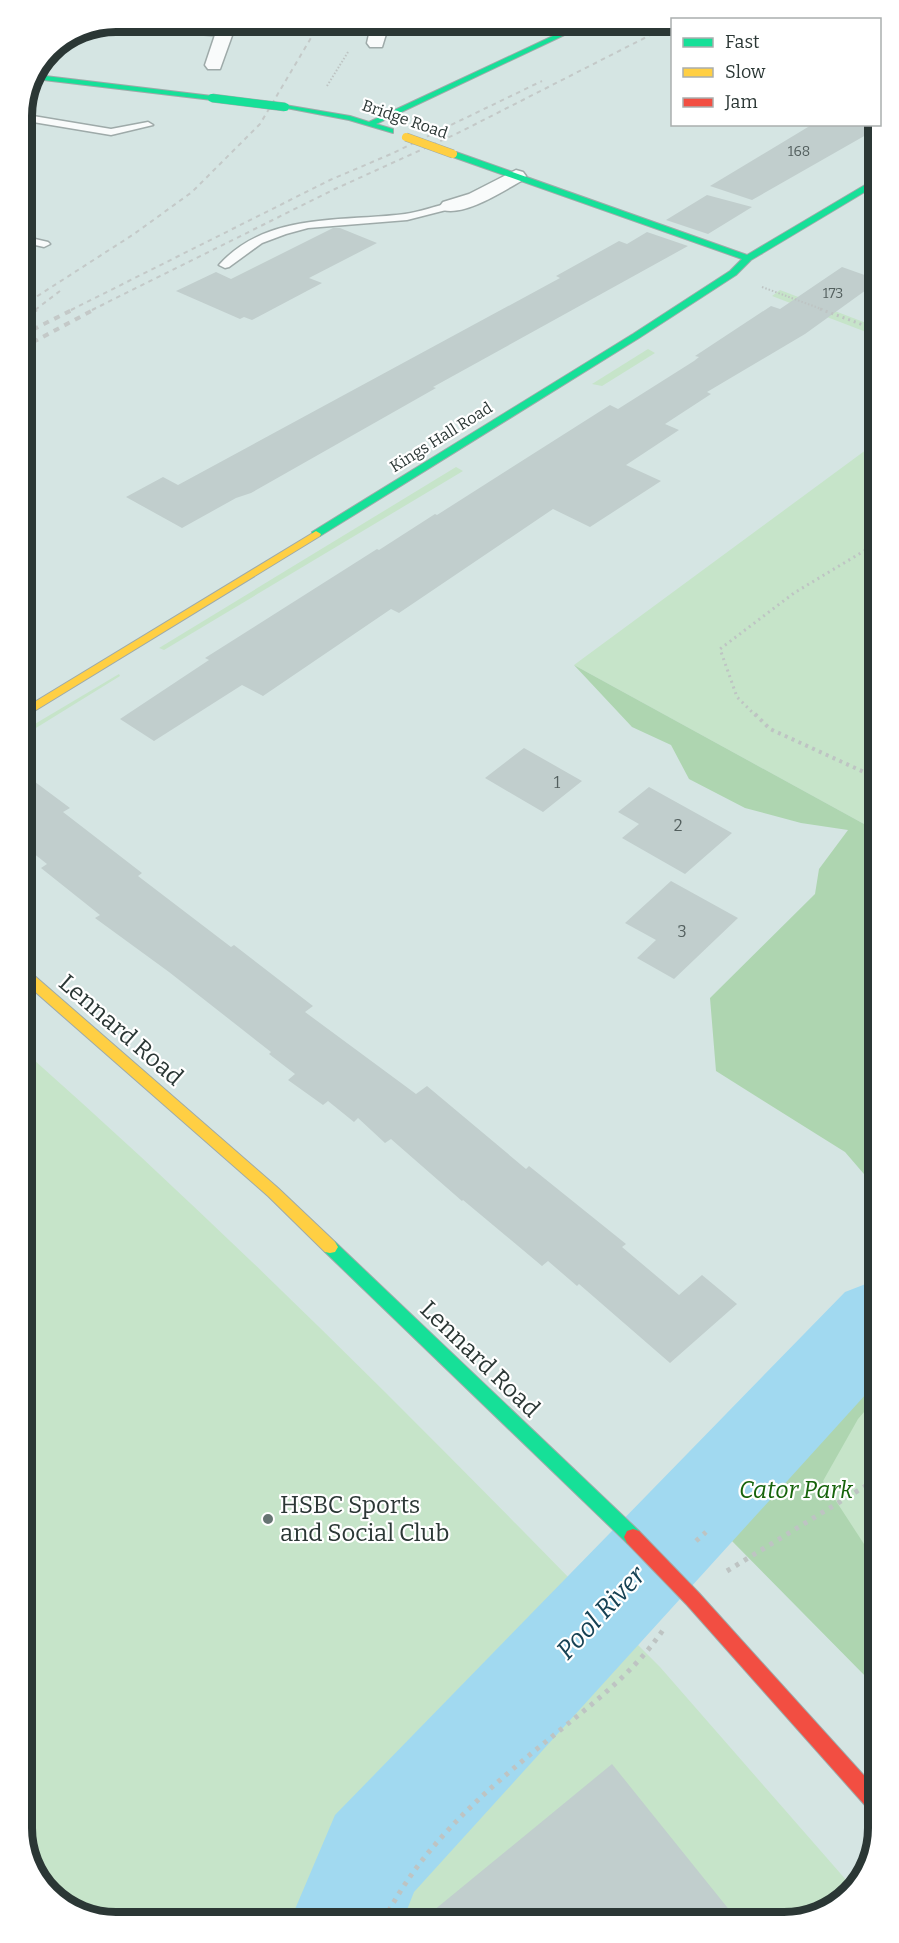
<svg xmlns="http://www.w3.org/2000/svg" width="899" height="1943" viewBox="0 0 899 1943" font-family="Bitter,serif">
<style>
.green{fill:#c6e4c9}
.forest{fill:#aed5b0}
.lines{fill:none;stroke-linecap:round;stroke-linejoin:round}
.river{fill:#a1d9f0;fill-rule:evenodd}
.building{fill:#c1cecd}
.lane-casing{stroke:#9eaaa9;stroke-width:3}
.street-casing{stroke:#9eaaa9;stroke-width:3}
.fast-casing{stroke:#9eaaa9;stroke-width:2}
.slow-casing{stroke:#9eaaa9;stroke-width:2}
.jam-casing{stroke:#9eaaa9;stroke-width:2}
.path-far3{stroke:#bec4c3;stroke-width:2;stroke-dasharray:1.5 2;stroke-linecap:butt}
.path-far2{stroke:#bec4c3;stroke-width:3;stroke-dasharray:2 4;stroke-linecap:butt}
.path-far1{stroke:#bec4c3;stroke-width:4;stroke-dasharray:3 4.5;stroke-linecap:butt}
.path{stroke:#bec4c3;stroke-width:5;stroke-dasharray:4 6;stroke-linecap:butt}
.lane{fill:#f9fbfb;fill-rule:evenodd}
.street{fill:#f9fbfb;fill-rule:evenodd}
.fast{fill:#16e098;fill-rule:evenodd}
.slow{fill:#ffcf43;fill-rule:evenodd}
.jam{fill:#f24e42;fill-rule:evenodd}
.rail-far1{stroke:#c4c9c8;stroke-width:2;stroke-dasharray:4.5 4.5;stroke-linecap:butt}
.rail{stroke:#c4c9c8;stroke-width:4;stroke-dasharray:6 6;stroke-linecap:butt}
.fast-bridge-casing{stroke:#9eaaa9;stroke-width:9;stroke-linecap:butt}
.slow-bridge-casing{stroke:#9eaaa9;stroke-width:9;stroke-linecap:butt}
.fast-bridge{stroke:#16e098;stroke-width:8}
.slow-bridge{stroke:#ffcf43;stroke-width:8}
.poi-dot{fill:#667472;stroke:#fff;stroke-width:2}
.labels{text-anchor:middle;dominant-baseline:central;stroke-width:4.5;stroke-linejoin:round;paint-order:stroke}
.far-number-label{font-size:14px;fill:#535f5e}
.far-street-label{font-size:16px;fill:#2b3735;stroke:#fff}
.number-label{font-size:16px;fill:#535f5e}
.near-street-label{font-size:24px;fill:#2b3735;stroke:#fff}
.near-park-label{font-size:24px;font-style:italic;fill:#15630a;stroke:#fff}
.near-poi-label{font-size:24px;fill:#2b3735;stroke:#fff;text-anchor:start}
.near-water-label{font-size:26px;font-style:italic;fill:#174254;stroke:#fff}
.rim{fill:none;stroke:#2b3735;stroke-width:8}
</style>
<rect width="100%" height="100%" fill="#d5e5e3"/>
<path class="green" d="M780,290L874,326V335L772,296Z
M648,349L655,353L602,386L592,384Z
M874,444L875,830L574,665Z
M456,467L463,471L164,650L159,648Z
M119,674L120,676L23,736V731Z
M24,1051C215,1220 396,1401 575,1584L313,1892L302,1920L109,1922L58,1903L26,1858Z
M876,1295L878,1689L681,1488Z
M615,1622L660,1667L854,1889L814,1917L353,1920L381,1860Z"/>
<path class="forest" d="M574,665L875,830L876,1188L845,1152L716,1071L710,998L815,894L819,869L848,830L801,823L745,808L689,779L671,745L632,727Z
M876,1300L877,1397L858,1419L823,1481L877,1564L878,1689L731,1540L700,1478L840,1342Z"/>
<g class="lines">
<path class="river" d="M876,1280L877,1382L414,1892L403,1920L290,1921L335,1815L845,1292Z"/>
</g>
<path class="building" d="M813,124H873V131L752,200L710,186Z
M707,195L752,207L708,234L666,220Z
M333,228H340L377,243L309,278L322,283L252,320L244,317L240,319L176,291L216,272L231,279Z
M647,232L688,246L433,387L436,388L251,493L236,498L182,528L126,497L163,477L178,485L560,278L556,276L619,241L627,244Z
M842,267L873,278V285L805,334L707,392L711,394L665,424L679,430L626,465L661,481L590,527L553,509L399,613L391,609L263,696L242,685L154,741L120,719L209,660L205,658L377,549L379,550L435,514L437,515L610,405L618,409L694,361L699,357L695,356L771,306L780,309Z
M524,748L582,781L543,812L485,778Z
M23,773L70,808L63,812L142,873L138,876L231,947L234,945L313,1006L305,1012L416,1094L427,1086L526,1169L529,1166L626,1244L622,1247L679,1295L702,1275L737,1304L670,1363L579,1284L577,1286L548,1261L542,1266L463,1200L462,1201L391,1139L385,1143L358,1118L354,1122L328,1101L323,1105L288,1080L295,1074L269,1054L271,1052L169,972L95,918L100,915L41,868L47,864L23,845Z
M649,787L732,833L685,874L622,838L639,824L618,812Z
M671,881L738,918L674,979L637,958L656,940L625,923Z
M612,1764L735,1917L422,1920Z"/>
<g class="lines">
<g class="lane-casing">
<path id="lane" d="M21,114L111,129L148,122L153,125L111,135L21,120Z
M450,203L455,206L454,208L407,220L308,228L286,234L262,243L229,267L225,268L219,265C266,212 343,222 405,214C420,212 435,206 450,203Z
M22,236L48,242L50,244L44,247L22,242Z"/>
</g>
<g class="street-casing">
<path id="street" d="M161,21H186L193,24L231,26L234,30L220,69H208L205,65L215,35C198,34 173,35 161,21Z
M372,21H390L382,47H370L367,43Z
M516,170L523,172L526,176L523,180C503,191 466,216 443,210L440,206L443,202L469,194Z"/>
</g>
<g class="fast-casing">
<path id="fast" d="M585,21H594L376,124L393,129V133L349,120L281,107L285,105L350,116L369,122Z
M37,75L212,96L216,98L212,100L35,79Z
M450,152H456L747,255L870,182H873V187L751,260L736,275L639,338L320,536H312V532L633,334L730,271L742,259L450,156Z
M330,1241L335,1242L639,1531L642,1537L639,1543L633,1545L627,1543L325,1252L322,1247L325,1242Z"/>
</g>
<g class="slow-casing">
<path id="slow" d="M316,531L321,534L320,536L23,718V709Z
M24,970L29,971L278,1188L335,1242L338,1247L335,1252L330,1253L325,1252L268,1196L24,982Z"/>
</g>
<g class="jam-casing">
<path id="jam" d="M633,1529L639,1531L699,1593L878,1791V1815L871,1812L687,1605L627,1543L624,1537L627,1531Z"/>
</g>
<path class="path-far3" d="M327,86L348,52
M762,287L824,310"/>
<path class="path-far2" d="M820,309L874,329
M756,716L737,697L720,649L794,593L874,545"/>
<path class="path-far1" d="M755,714L770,729L875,777"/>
<path class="path" d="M696,1541L706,1532
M727,1571L877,1479
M384,1920C424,1841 491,1786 559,1731C597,1700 635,1671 663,1630"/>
<use href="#lane" class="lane"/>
<use href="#street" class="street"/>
<use href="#fast" class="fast"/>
<use href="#slow" class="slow"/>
<use href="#jam" class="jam"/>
<path class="rail-far1" d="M22,306L134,234L192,192L260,124L321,21
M35,310L60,291
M71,310L330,180L391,154L542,81
M92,310L335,189L456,134L672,24"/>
<path class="rail" d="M22,320L37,309
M22,335L74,309
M22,348L95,309"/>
<g class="fast-bridge-casing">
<path id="fast-bridge" d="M212,98L285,107"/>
</g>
<g class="slow-bridge-casing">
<path id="slow-bridge" d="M406,137L453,154"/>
</g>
<use href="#fast-bridge" class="fast-bridge"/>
<use href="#slow-bridge" class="slow-bridge"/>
</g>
<circle class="poi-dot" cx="268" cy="1519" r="6"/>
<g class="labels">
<g class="far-number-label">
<text x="799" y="151">168</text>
<text x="833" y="293">173</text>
</g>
<g class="far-street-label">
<text transform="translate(405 119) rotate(19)">Bridge Road</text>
<text transform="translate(441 437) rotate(-32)">Kings Hall Road</text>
</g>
<g class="number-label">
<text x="557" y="782">1</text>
<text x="678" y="825">2</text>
<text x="682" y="931">3</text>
</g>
<g class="near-street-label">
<text transform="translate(121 1030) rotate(41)">Lennard Road</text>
<text transform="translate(480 1359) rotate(44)">Lennard Road</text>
</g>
<g class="near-park-label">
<text x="796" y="1490">Cator Park</text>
</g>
<g class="near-poi-label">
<text x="280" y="1505">HSBC Sports<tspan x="280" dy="28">and Social Club</tspan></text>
</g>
<g class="near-water-label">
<text transform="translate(601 1613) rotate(-47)">Pool River</text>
</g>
</g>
<path d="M0 0H899V1943H0ZM116 32H784A84 84 0 0 1 868 116V1828A84 84 0 0 1 784 1912H116A84 84 0 0 1 32 1828V116A84 84 0 0 1 116 32Z" fill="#fff" fill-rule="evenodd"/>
<path class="rim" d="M116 32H784A84 84 0 0 1 868 116V1828A84 84 0 0 1 784 1912H116A84 84 0 0 1 32 1828V116A84 84 0 0 1 116 32Z"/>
<rect x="671" y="18" width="210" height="108" fill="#ffffff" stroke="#aaafae" stroke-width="1.5"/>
<rect x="683" y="38" width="30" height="9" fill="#16e098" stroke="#aaafae" stroke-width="1.5"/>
<text x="725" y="48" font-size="18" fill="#2b3735">Fast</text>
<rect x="683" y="68" width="30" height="9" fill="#ffcf43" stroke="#aaafae" stroke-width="1.5"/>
<text x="725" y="78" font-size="18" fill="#2b3735">Slow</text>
<rect x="683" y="98" width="30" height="9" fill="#f24e42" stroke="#aaafae" stroke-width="1.5"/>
<text x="725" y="108" font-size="18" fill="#2b3735">Jam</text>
</svg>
